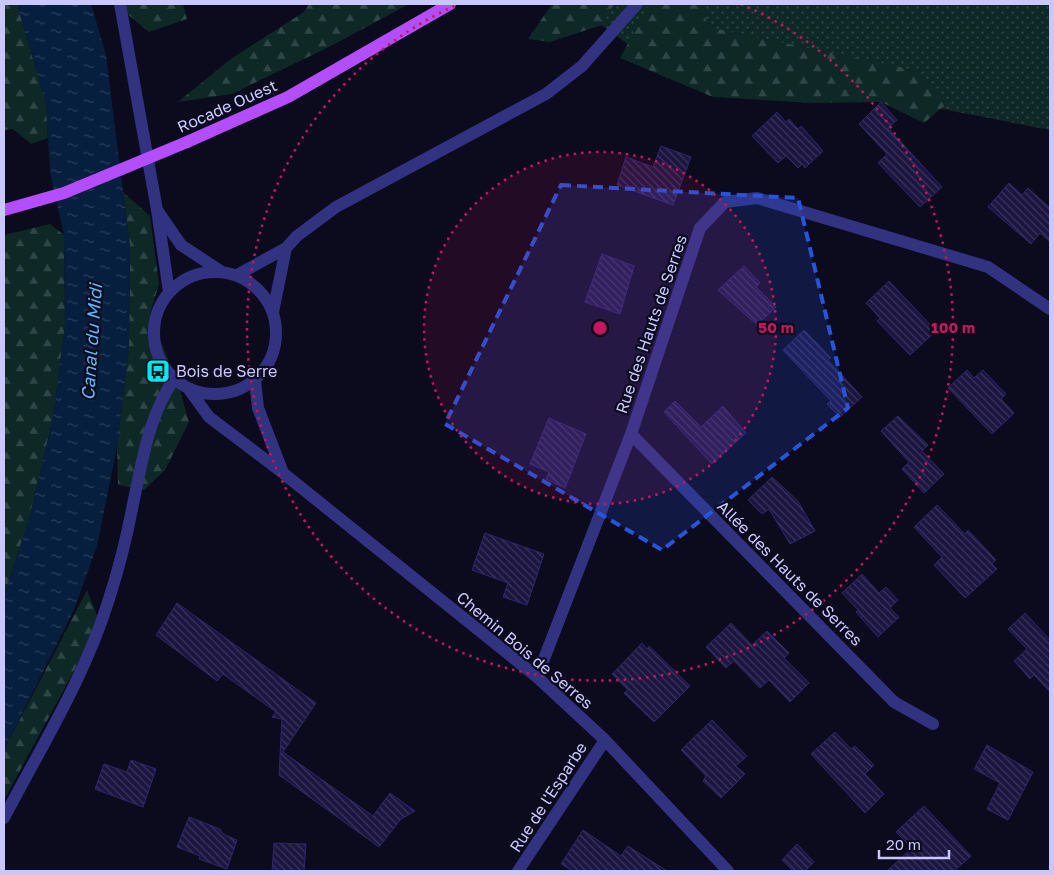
<svg xmlns="http://www.w3.org/2000/svg" width="1054" height="875" viewBox="0 0 1054 875" font-family="'Golos Text',sans-serif">
<style>
.grass{fill:url(#grass-dots)}
.forest{fill:url(#forest-firs)}
.water{fill:url(#water-ripples)}
.building{fill:url(#building-back-hatch);stroke:#2f256e}
.lines{fill:none;stroke-linecap:round;stroke-linejoin:round}
.minor{stroke:#313280;stroke-width:12}
.primary{stroke:#b34dff;stroke-width:12}
.primary-bridge{stroke:#b34dff;stroke-width:12}
.marked{fill:#2654da;fill-opacity:0.2;stroke:#2654da;stroke-width:4;stroke-dasharray:10 6;stroke-linejoin:round}
.ring{fill:none;stroke:#c2185b;stroke-width:2.5;stroke-dasharray:2.5 5}
.labels{text-anchor:middle;dominant-baseline:central;stroke-width:4.5;stroke-linejoin:round;paint-order:stroke}
.street-label{font-size:16px;fill:#cac6ff;stroke:#0c0a1d}
.poi-label{font-size:16px;fill:#cac6ff;stroke:#0c0a1d;text-anchor:start}
.water-label{font-size:18px;font-style:italic;fill:#54b9ff;stroke:#0c0a1d}
.centre{fill:#c2185b;stroke:#0c0a1d;stroke-width:2.5}
.ring-label{font-size:15px;text-anchor:middle;font-weight:bold;fill:#c2185b;stroke:#0c0a1d;stroke-width:4.5;stroke-linejoin:round;paint-order:stroke}
</style>
<defs>
<pattern id="grass-dots" width="8" height="8" patternUnits="userSpaceOnUse" patternTransform="scale(1.25)"><rect width="8" height="8" fill="#0d2825"/><path d="M2 2h.1M6 6h.1" fill="none" stroke="#2f4646" stroke-width="1.8" stroke-linecap="round"/></pattern>
<pattern id="forest-firs" width="22" height="20" patternUnits="userSpaceOnUse" patternTransform="scale(1.25)"><rect width="22" height="20" fill="#0d2825"/><path d="M5 1l3.5 6h-7zM16 11l3.5 6h-7z" fill="#2f4646"/></pattern>
<pattern id="water-ripples" width="26" height="14" patternUnits="userSpaceOnUse" patternTransform="scale(1.25)"><rect width="26" height="14" fill="#071f3f"/><path d="M2 4q2-2 4 0t4 0M15 11q2-2 4 0t4 0" fill="none" stroke="#2a3e5c"/></pattern>
<pattern id="building-back-hatch" width="6" height="6" patternUnits="userSpaceOnUse" patternTransform="scale(1.25)"><rect width="6" height="6" fill="#1b1540"/><path d="M-1 5l2 2M0 0l6 6M5-1l2 2" fill="none" stroke="#3b365d"/></pattern>
</defs>
<rect width="100%" height="100%" fill="#0c0a1d"/>
<path class="grass" d="M573,4H1050V130L636,50Z"/>
<path class="forest" d="M4,4H17L46,103L48,138L31,144L13,129L4,130Z
M115,4H183L187,19L149,32Z
M309,4H409L331,46L232,94L178,102L232,58L304,12Z
M552,4H614L602,25L550,42L528,39Z
M649,4H702L708,27L914,70L949,102L924,123L881,102L812,103L713,97L620,58Z
M123,192L150,216L159,284L150,314L179,387L189,422L165,470L144,490L118,485L117,447L129,347L130,248Z
M50,224L64,235L65,325L53,418L29,519L4,596V235Z
M87,590L100,623L4,800V750Z"/>
<path class="water" d="M17,4H91L106,55L130,248L129,347L117,447L97,546L73,612L4,750V596L29,519L53,418L65,325L64,235L50,172L46,103Z"/>
<path class="building" d="M881,102L897,120L888,128L942,187L920,207L878,163L887,154L859,124Z
M777,112L786,122L789,119L798,129L801,126L823,151L805,168L802,164L798,168L786,156L778,163L752,136Z
M661,146L691,157L673,205L617,185L626,157L653,167Z
M1009,183L1022,195L1028,188L1050,208V242L1040,233L1031,244L988,207Z
M602,254L634,266L620,314L585,302Z
M744,266L760,283L756,287L776,307L757,325L718,290Z
M889,281L936,331L910,355L877,321L880,318L866,303Z
M804,330L831,358L828,360L862,397L840,417L827,404L831,401L783,350Z
M967,370L974,378L983,370L1006,394L1001,399L1014,413L992,434L948,388Z
M675,401L701,427L723,406L746,433L712,464L664,412Z
M898,416L928,445L922,451L944,474L924,493L902,469L909,462L881,431Z
M549,418L586,434L565,488L546,479L549,472L530,464Z
M772,477L798,501L815,531L790,544L769,509L762,514L748,500Z
M937,505L965,534L968,530L996,560L992,564L997,569L965,598L934,565L942,557L914,527Z
M485,533L544,554L527,605L503,597L508,583L472,570Z
M862,574L879,593L886,587L898,600L890,608L899,617L878,637L856,612L858,610L842,593Z
M177,603L316,703L283,752L373,816L390,793L415,811L401,819L379,847L279,775L282,719L272,717L276,712L223,674L217,681L156,635Z
M1025,613L1050,640V692L1034,675L1030,679L1014,661L1027,649L1008,629Z
M731,623L752,645L767,631L789,653L784,658L809,683L790,702L769,680L760,688L734,661L726,668L706,647Z
M642,643L647,649L649,646L690,686L654,722L624,693L628,690L612,674Z
M712,720L747,756L736,766L745,774L721,798L703,781L706,776L681,750Z
M835,732L851,749L855,746L874,765L865,774L884,794L865,813L811,754Z
M987,745L1033,772L1008,820L987,809L1000,783L974,769Z
M131,760L156,769L143,807L95,789L104,764L127,772Z
M924,806L971,856L954,871H887L912,848L896,832Z
M189,817L220,829L223,834L237,840L227,869L199,859L200,856L177,847Z
M583,830L621,856L628,846L667,871H573L561,864Z
M274,843L306,844L304,871H272Z
M797,844L814,862L805,871H793L782,860Z"/>
<g class="lines">
<path class="minor" d="M120,4L157,210
M154 333a61 61 0 1 1 122 0a61 61 0 1 1-122 0Z
M237,275L286,248L297,236L336,207L546,94L582,66L637,4
M169,292L157,210L181,245L222,272
M273,312L286,248
M255,380L258,408L283,473
M188,388L209,417L283,473L537,677L605,740L728,871
M631,434L894,702L933,724
M537,677L631,434L700,228L725,202L757,198L988,267L1050,309
M4,818C41,747 85,677 109,599C119,568 127,536 133,504C143,458 148,418 174,379
M518,871L605,740"/>
<path class="primary" d="M187,142L288,97L450,4"/>
<path class="primary-bridge" d="M4,210L64,193L187,142"/>
</g>
<path class="marked" d="M561,185L798,198L848,408L662,550L445,424Z"/>
<circle cx="600" cy="328" r="176" fill="#c2185b" fill-opacity=".12"/>
<g class="ring">
<circle cx="600" cy="328" r="176"/>
<path d="M741 4A353 353 0 1 1 459 4"/>
</g>
<defs>
<g id="bus-square" transform="scale(1.25)"><rect x="-9" y="-9" width="18" height="18" rx="4" fill="#00e6f1" stroke="#0c0a1d"/><path d="M-5-6H5V4H4V6H2V4H-2V6H-4V4H-5ZM-3.5-4V0h7V-4ZM-3.5 1.2v1.5H-2V1.2ZM2 1.2v1.5H3.5V1.2Z" fill="#111"/></g>
</defs>
<g fill-rule="evenodd">
<use href="#bus-square" x="158" y="371"/>
</g>
<g class="labels">
<g class="street-label">
<text transform="translate(227 106) rotate(-24)">Rocade Ouest</text>
<text transform="translate(651 324) rotate(-71)">Rue des Hauts de Serres</text>
<text transform="translate(790 573) rotate(45)">Allée des Hauts de Serres</text>
<text transform="translate(525 650) rotate(40)">Chemin Bois de Serres</text>
<text transform="translate(548 797) rotate(-57)">Rue de l'Esparbe</text>
</g>
<g class="poi-label">
<text x="176" y="371">Bois de Serre</text>
</g>
<g class="water-label">
<text transform="translate(91 342) rotate(-86)">Canal du Midi</text>
</g>
</g>
<circle cx="600" cy="328" r="8" class="centre"/>
<g class="ring-label">
<text x="776" y="333">50 m</text>
<text x="953" y="333">100 m</text>
</g>
<rect width="1054" height="875" fill="none" stroke="#cac6ff" stroke-width="10"/>
<path d="M879 850v8h70v-8" fill="none" stroke="#cac6ff" stroke-width="2.5"/>
<text x="886" y="850" font-size="15" fill="#cac6ff" stroke="#0c0a1d" stroke-width="4" paint-order="stroke">20 m</text>
</svg>
